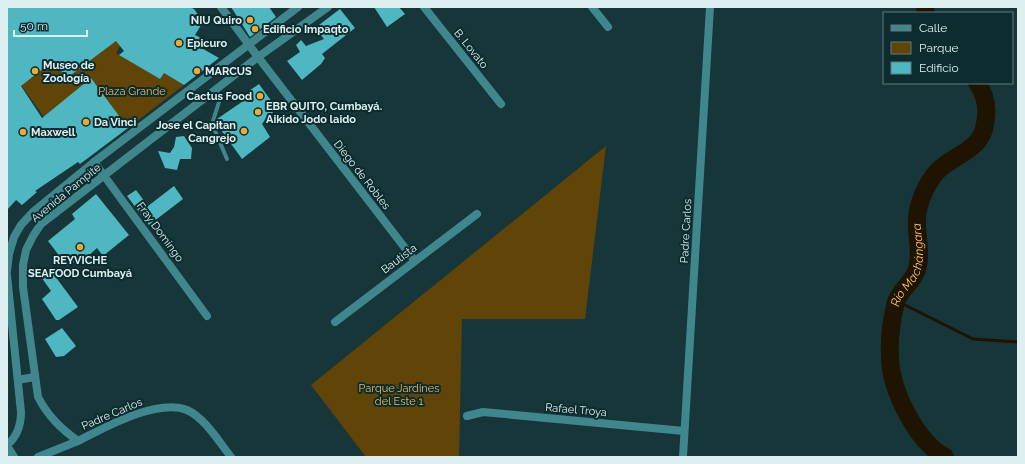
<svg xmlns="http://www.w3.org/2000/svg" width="1025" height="464" viewBox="0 0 1025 464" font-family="Raleway,sans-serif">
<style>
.green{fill:#614407}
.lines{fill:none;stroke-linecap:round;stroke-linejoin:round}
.stream{stroke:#1f1301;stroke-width:3}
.river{stroke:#1f1301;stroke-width:18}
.building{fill:#4eb7c1}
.service{stroke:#40868d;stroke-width:4}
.minor{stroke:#40868d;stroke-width:8}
.tertiary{stroke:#40868d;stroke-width:8}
.poi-dot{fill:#e9ab38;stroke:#0c2c2f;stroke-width:1.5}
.labels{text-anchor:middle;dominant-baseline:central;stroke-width:4;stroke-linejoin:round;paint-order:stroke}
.poi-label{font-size:11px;font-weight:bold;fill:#ddeff0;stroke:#0c2c2f;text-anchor:start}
.street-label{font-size:11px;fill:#ddeff0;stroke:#0c2c2f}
.park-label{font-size:11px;fill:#eeb85b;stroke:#0c2c2f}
.water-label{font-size:12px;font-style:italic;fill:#fdc569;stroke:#0c2c2f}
</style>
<rect width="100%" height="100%" fill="#173639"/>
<path class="green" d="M125,37L116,53L160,79L164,73L184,85L128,128L91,78L44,117L21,85L49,64L54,70L58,67L67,78L103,51L102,48Z
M606,146L585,319H462L459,457H366L311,385Z"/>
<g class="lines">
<path class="stream" d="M897,301L973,339L1018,342"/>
<g class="river">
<path d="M925,7L926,13"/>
<path id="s1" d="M945,457C916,441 890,389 890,356C889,340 892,318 896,302C900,290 914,281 917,269C922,253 916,236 917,220C917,207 924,189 932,178C945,157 977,154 984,129C988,113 987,96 977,83"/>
</g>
</g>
<path class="building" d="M7,7H190L194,9L203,22L195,35L203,39L198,46L219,58L184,85L164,73L160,79L119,55L124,51L116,41L67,78L58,67L54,70L49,64L21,86L42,118L91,78L128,128L80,164L78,162L35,191L37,192L22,205L16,200L7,210Z
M231,7H269L276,17L250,37Z
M374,7H399L405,14L387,27Z
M340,9L355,28L322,54L325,58L321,64L302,80L287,61L300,52L296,45L301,40L306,46L324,39L315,28Z
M259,84L277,109L267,117L262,124L270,137L242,159L216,123L217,119L252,95L249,91Z
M184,136L192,148L191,159H180L177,170L165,168L158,151L170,153L174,147L176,137Z
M174,186L183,199L149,225L127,196L136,190L148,206Z
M96,194L129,235L103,256L97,248L86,258L84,256L67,266L48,241L75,219L72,214Z
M49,268L78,307L59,320H56L42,299L51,291L39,274Z
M62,328L76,346L64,356L56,357L45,339Z"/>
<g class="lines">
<path class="service" d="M217,89L219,102L212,124L227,159"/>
<path class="minor" d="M424,7L501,104
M592,7L608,27
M258,57L415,261
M94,162L207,316
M335,322L477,214
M467,416L483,412L684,431
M78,441C104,428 157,398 187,410C205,418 219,442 231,457
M683,457L710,7"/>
<path class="tertiary" d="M221,7L258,57
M7,271L9,254L14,237L21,225L34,211L94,162L298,7
M7,275L21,412C21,425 18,436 7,445
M18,380L34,377
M78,441C60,428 48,416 38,397L23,287V265L26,250L33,236L41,224L258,57L328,7
M7,446L14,457
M38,457L78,441"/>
</g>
<g class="poi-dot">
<circle cx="250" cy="20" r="4"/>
<circle cx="255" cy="29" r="4"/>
<circle cx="179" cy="43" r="4"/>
<circle cx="35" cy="71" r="4"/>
<circle cx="197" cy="71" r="4"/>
<circle cx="260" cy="96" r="4"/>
<circle cx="258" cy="112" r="4"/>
<circle cx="86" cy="122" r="4"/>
<circle cx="244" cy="131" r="4"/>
<circle cx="23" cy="132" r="4"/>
<circle cx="80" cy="247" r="4"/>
</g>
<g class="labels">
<g class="poi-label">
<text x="242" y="20" text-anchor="end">NIU Quiro</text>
<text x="263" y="29">Edificio Impaqto</text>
<text x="187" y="43">Epicuro</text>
<text x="43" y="65">Museo de<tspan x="43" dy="13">Zoología</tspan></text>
<text x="205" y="71">MARCUS</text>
<text x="252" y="96" text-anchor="end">Cactus Food</text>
<text x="266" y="106">EBR QUITO, Cumbayá.<tspan x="266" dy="13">Aikido Jodo laido</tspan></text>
<text x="94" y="122">Da Vinci</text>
<text x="236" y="125" text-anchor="end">Jose el Capitan<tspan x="236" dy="13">Cangrejo</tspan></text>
<text x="31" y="132">Maxwell</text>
<text x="80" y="260" text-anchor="middle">REYVICHE<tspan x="80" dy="13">SEAFOOD Cumbayá</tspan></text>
</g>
<g class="street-label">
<text transform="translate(471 49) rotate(51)">B. Lovato</text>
<text transform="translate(362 175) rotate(52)">Diego de Robles</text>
<text transform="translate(66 193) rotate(-39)">Avenida Pampite</text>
<text transform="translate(686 231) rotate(-87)">Padre Carlos</text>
<text transform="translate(160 232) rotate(54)">Fray Domingo</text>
<text transform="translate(399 259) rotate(-37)">Bautista</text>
<text transform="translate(576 410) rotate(5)">Rafael Troya</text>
<text transform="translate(112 414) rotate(-23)">Padre Carlos</text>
</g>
<g class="park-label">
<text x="132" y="91">Plaza Grande</text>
<text x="399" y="388">Parque Jardines<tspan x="399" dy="13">del Este 1</tspan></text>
</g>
<g class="water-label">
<text stroke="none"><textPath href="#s1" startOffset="214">Río Machángara</textPath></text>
</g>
</g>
<rect width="1025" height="464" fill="none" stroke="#ddeff0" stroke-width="16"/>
<rect x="883" y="12" width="130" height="72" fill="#0c2c2f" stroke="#607a7c"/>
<rect x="891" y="25" width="20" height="6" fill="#40868d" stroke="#607a7c"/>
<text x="919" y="32" font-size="12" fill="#ddeff0">Calle</text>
<rect x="891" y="42" width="20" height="12" fill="#614407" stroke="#607a7c"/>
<text x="919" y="52" font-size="12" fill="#ddeff0">Parque</text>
<rect x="891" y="62" width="20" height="12" fill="#4eb7c1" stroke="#607a7c"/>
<text x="919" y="72" font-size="12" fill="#ddeff0">Edificio</text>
<path d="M14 30v6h73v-6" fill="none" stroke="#ddeff0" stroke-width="2"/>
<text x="20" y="30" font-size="12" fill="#ddeff0" stroke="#0c2c2f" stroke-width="3" paint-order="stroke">50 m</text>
</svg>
